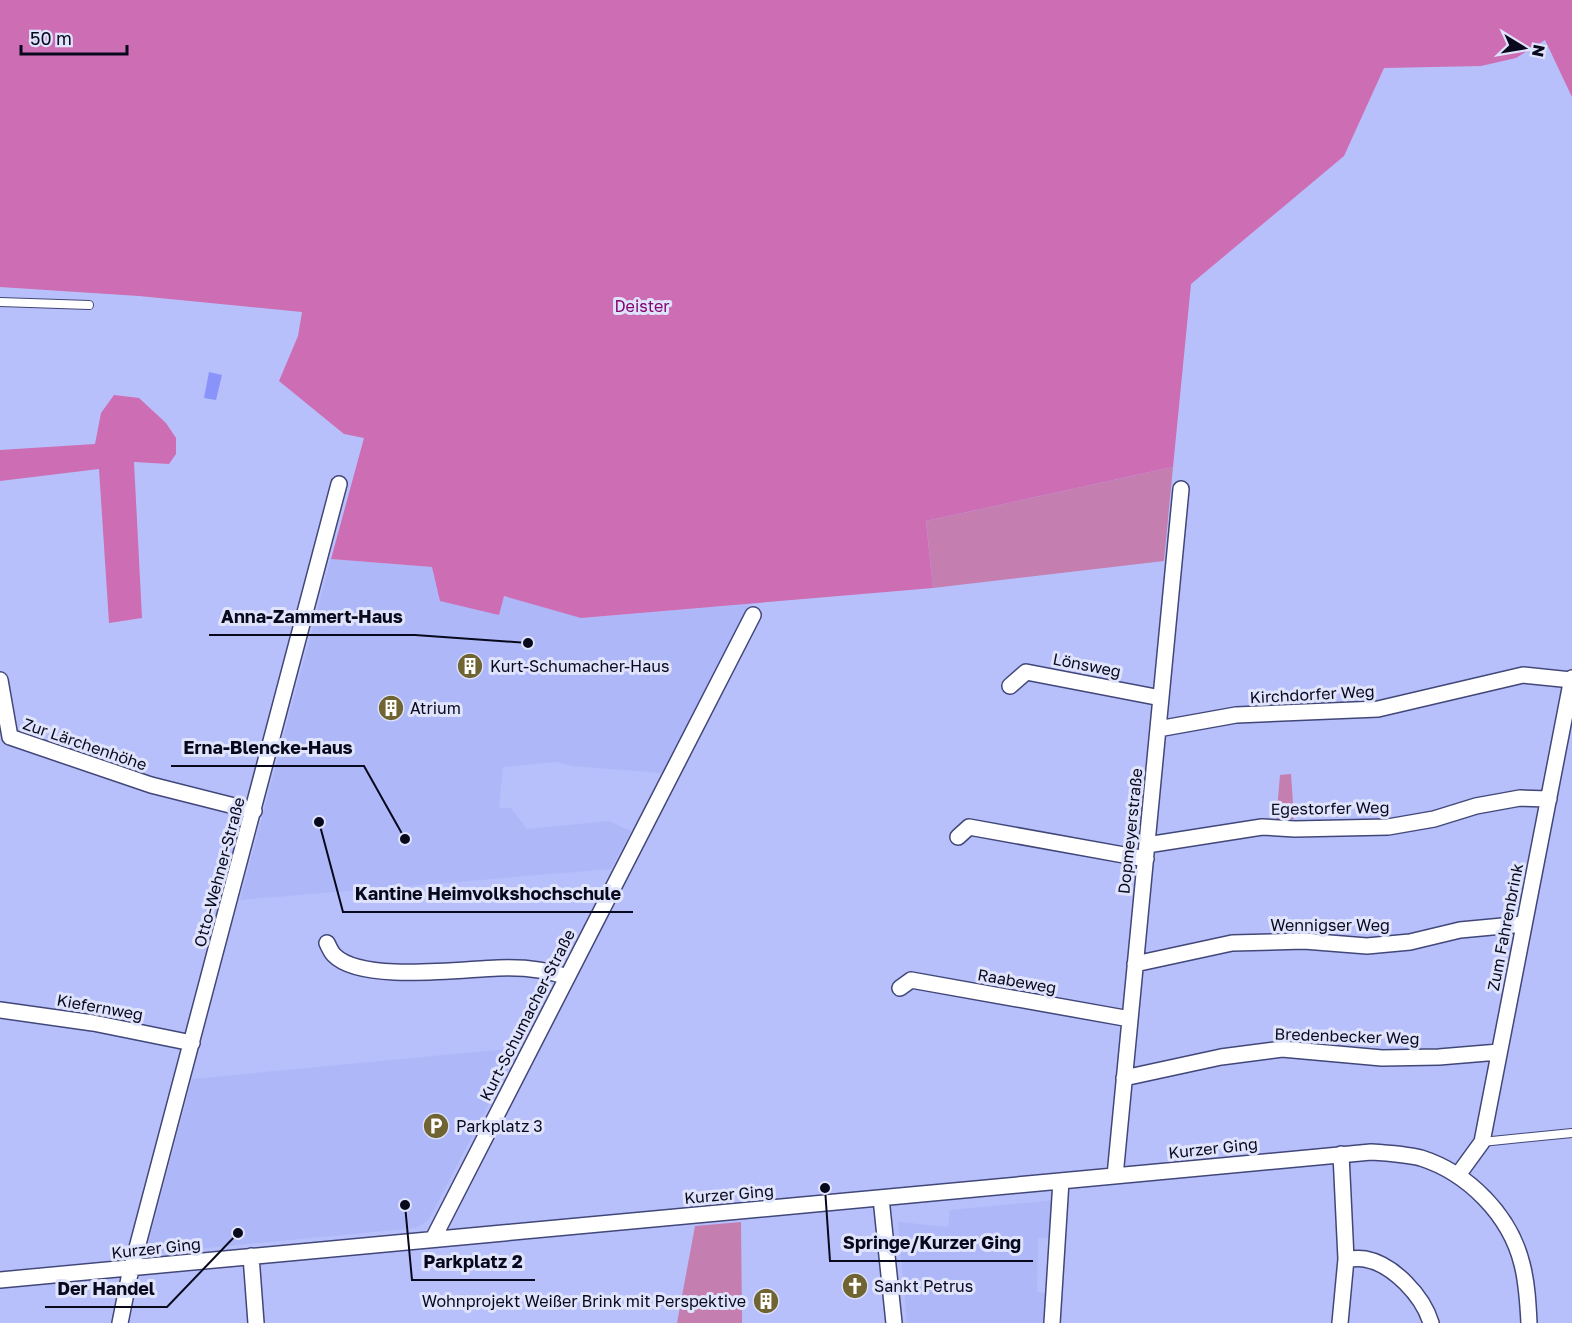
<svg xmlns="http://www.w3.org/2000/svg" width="1572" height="1323" viewBox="0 0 1572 1323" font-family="'Golos Text',sans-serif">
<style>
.built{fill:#aeb7f8}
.green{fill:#c47eb0}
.forest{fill:#cd6db4}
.water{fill:#8993f9}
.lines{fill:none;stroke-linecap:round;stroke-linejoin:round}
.service-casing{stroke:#424779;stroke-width:10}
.minor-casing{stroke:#424779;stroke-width:18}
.service{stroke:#fff;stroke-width:8}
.minor{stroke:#fff;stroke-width:15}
.labels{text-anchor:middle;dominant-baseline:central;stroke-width:6;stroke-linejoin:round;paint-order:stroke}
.park-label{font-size:16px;fill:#83046d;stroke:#dfe3fc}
.street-label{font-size:16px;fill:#08091d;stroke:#dfe3fc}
.poi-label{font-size:16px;fill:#08091d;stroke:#dfe3fc;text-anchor:start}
.leader{fill:none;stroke:#08091d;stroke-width:2}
.callout-dot{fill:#08091d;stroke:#dfe3fc;stroke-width:2}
.callout-label{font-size:18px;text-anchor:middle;font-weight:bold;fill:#08091d;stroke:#dfe3fc;stroke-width:6;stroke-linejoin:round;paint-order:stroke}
</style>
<rect width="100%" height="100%" fill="#b7c0fa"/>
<path class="built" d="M331,559L432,567L498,615L504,596L582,618L750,604L662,773L572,766L557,762L503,767L499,808H511L527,829L609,821L631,831L611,869L240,900Z
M518,1048L429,1219L423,1224L415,1228L155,1253L150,1251L148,1245L192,1079Z
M1055,1200L1052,1235L1049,1238H1038L1037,1292L1048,1293V1323H907L898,1222L948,1227L950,1210Z"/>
<path class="green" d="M1173,467L1164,561L933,588L926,521Z
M1291,774L1294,819L1276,821L1280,775Z
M741,1222L742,1323H677L695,1226Z"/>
<path class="forest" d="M0,0H1572V97L1545,40L1516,58L1481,66L1384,68L1344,156L1191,284L1173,467L926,521L933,588L581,618L504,596L499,615L440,601L432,567L331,559L364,438L344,434L279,381L298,336L302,312L139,296L0,287Z
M114,395L139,398L166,423L176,438V454L169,464L134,462L142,618L109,623L99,469L0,481V450L95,444L101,413Z"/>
<path class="water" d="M209,372L222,375L216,400L204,398Z"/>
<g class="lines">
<g class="service-casing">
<path id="service" d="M0,302L89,305
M1482,1142L1572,1133"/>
</g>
<g class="minor-casing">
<path id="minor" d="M0,680L10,737
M1010,686L1026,672L1161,698
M1158,729L1236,715L1378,709L1523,675L1572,680
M10,737L151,785L254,811
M958,837L969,827L1146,859
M1147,845L1262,827L1295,829L1388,827L1434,819L1476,806L1520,798L1549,799
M327,943C329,947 331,952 334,955C361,983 462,969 498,968C522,967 545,969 567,977
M1135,964L1232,943L1304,941L1367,946L1410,942L1460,930L1524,924
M900,988L911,980L1130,1019
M0,1010L93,1023L192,1043
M1124,1078L1221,1057L1282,1049L1382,1058L1439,1057L1499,1052
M1458,1175L1482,1142L1572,678
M1115,1176L1181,489
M881,1198L894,1323
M433,1239L753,615
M251,1256L256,1323
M1346,1259C1352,1259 1359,1258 1365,1259C1393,1264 1423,1296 1431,1323
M0,1280L1371,1152C1388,1153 1405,1154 1421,1158C1468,1173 1510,1215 1522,1264C1527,1283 1528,1303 1529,1323
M120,1323L129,1278L339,484
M1052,1323L1061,1181
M1340,1323L1346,1259L1341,1154"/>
</g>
<use href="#service" class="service"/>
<use href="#minor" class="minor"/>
</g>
<defs>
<g id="building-disc" transform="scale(1.35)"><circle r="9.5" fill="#706532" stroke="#dfe3fc"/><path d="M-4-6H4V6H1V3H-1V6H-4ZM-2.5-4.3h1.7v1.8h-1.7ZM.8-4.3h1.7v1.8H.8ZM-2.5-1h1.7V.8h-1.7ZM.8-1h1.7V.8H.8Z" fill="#fff"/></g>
<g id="parking-disc" transform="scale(1.35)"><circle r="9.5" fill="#706532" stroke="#dfe3fc"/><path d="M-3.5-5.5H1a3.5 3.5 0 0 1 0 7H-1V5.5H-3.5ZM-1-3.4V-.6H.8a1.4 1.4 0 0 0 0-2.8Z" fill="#fff"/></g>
<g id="church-disc" transform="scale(1.35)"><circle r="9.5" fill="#706532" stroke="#dfe3fc"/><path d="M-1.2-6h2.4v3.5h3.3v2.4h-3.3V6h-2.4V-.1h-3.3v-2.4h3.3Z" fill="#fff"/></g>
</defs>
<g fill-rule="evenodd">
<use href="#building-disc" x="470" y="666"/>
<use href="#building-disc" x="391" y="708"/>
<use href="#parking-disc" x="436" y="1126"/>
<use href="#church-disc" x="855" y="1286"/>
<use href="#building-disc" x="766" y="1301"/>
</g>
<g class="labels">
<g class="park-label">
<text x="642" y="306">Deister</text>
</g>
<g class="street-label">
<text transform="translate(1087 665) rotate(11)">Lönsweg</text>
<text transform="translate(1312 694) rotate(-3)">Kirchdorfer Weg</text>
<text transform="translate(85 744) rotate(19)">Zur Lärchenhöhe</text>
<text transform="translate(1330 808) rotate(-1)">Egestorfer Weg</text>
<text transform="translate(1130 831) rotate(-84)">Dopmeyerstraße</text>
<text transform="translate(219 872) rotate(-75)">Otto-Wehner-Straße</text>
<text x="1330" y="925">Wennigser Weg</text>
<text transform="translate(1505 927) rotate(-79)">Zum Fahrenbrink</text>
<text transform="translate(1017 981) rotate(10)">Raabeweg</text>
<text transform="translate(100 1007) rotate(10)">Kiefernweg</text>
<text transform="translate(527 1015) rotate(-63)">Kurt-Schumacher-Straße</text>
<text transform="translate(1347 1036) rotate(2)">Bredenbecker Weg</text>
<text transform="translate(1213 1148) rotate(-6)">Kurzer Ging</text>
<text transform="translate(729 1194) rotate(-5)">Kurzer Ging</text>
<text transform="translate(156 1248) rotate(-6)">Kurzer Ging</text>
</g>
<g class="poi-label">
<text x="490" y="666">Kurt-Schumacher-Haus</text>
<text x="410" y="708">Atrium</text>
<text x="456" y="1126">Parkplatz 3</text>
<text x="874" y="1286">Sankt Petrus</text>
<text x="746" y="1301" text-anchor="end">Wohnprojekt Weißer Brink mit Perspektive</text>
</g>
</g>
<path class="leader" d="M528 643L415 635H209M405 839L364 766H171M319 822L343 912H633M825 1188L830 1261H1033M405 1205L412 1280H535M238 1233L167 1307H45"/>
<g class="callout-dot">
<circle cx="528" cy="643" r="6"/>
<circle cx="405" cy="839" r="6"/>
<circle cx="319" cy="822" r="6"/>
<circle cx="825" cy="1188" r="6"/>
<circle cx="405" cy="1205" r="6"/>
<circle cx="238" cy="1233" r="6"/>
</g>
<g class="callout-label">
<text x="312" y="623">Anna-Zammert-Haus</text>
<text x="268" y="754">Erna-Blencke-Haus</text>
<text x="488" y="900">Kantine Heimvolkshochschule</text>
<text x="932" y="1249">Springe/Kurzer Ging</text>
<text x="473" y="1268">Parkplatz 2</text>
<text x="106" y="1295">Der Handel</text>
</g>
<g transform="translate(1524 48) rotate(101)" stroke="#dfe3fc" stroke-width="4.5" paint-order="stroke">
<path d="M0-4.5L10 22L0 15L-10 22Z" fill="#08091d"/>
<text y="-9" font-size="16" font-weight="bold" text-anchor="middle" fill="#08091d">N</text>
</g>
<path d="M21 45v9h106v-9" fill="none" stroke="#08091d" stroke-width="3"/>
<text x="30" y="45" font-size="18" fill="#08091d" stroke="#dfe3fc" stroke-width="4.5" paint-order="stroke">50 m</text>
</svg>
